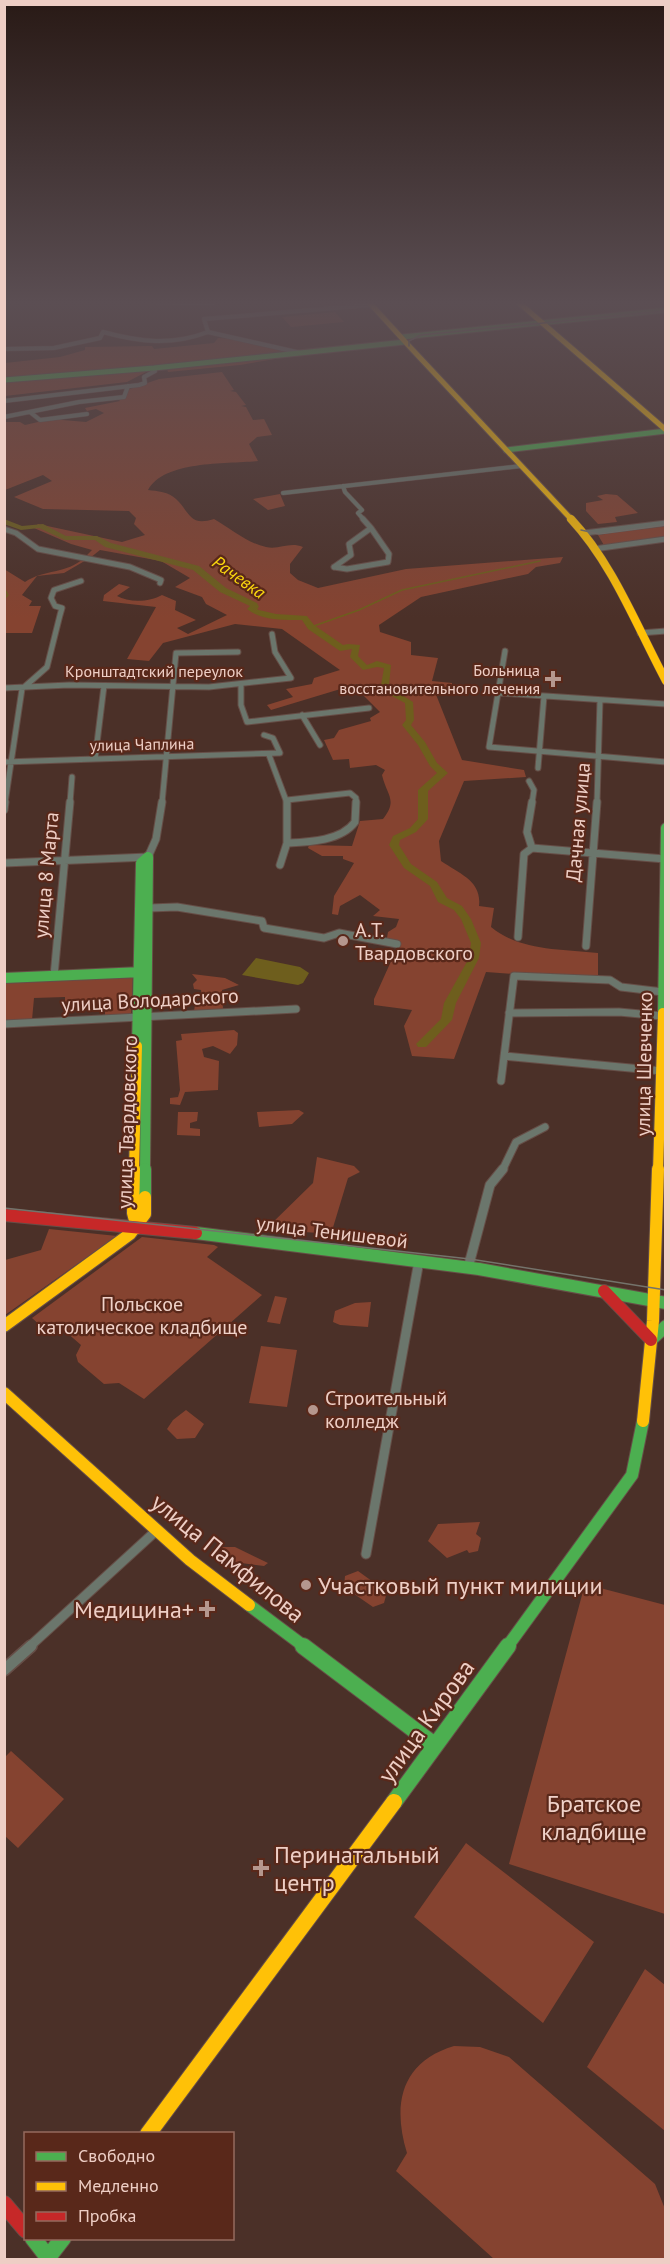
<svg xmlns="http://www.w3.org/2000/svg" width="670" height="2264" viewBox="0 0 670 2264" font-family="'PT Sans',sans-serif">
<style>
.green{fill:#854330}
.water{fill:#6e5e1d}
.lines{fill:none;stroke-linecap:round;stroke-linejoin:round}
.stream{stroke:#6e5e1d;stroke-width:1.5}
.river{fill:#6e5e1d;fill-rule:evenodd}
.street-far4-casing{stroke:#664e47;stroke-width:5}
.street-far3-casing{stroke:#664e47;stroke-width:7}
.street-far2-casing{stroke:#664e47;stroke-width:9}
.street-far1-casing{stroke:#664e47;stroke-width:11}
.street-casing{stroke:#664e47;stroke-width:14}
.fast-far3-casing{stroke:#664e47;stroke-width:7}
.fast-far2-casing{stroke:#664e47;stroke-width:12}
.fast-far1-casing{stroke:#664e47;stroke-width:14}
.fast-casing{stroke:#664e47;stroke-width:18}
.slow-far4-casing{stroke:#664e47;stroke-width:7}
.slow-far3-casing{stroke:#664e47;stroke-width:9}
.slow-far2-casing{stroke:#664e47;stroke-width:12}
.slow-far1-casing{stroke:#664e47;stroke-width:14}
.slow-casing{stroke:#664e47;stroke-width:18}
.jam-far1-casing{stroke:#664e47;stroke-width:14}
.jam-casing{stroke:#664e47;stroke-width:18}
.street-far4{stroke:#6b766c;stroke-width:4}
.street-far3{stroke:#6b766c;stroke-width:5}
.street-far2{stroke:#6b766c;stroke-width:7}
.street-far1{stroke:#6b766c;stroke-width:9}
.street{stroke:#6b766c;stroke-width:11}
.fast-far3{stroke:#4caf50;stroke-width:5}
.fast-far2{stroke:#4caf50;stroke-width:10}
.fast-far1{stroke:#4caf50;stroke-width:12}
.fast{stroke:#4caf50;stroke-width:16}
.slow-far4{stroke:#ffc107;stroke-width:5}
.slow-far3{stroke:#ffc107;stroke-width:8}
.slow-far2{stroke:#ffc107;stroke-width:10}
.slow-far1{stroke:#ffc107;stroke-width:12}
.slow{stroke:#ffc107;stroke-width:16}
.jam-far1{stroke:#c62828;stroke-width:12}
.jam{stroke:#c62828;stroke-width:16}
.tram{stroke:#74736b;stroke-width:1.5}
.poi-dot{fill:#b5978e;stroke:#59281a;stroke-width:2}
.labels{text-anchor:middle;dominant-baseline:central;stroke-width:4.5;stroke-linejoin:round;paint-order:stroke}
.far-poi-label{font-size:16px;fill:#eecec5;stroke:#59281a;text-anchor:end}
.far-street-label{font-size:16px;fill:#eecec5;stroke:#59281a}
.far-water-label{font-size:18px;font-style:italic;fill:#fad70e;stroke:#59281a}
.street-label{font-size:20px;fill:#eecec5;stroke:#59281a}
.poi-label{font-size:20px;fill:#eecec5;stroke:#59281a;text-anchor:start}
.park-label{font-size:20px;fill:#f0d2c9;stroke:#59281a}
.near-street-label{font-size:24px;fill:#eecec5;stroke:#59281a}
.near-poi-label{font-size:24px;fill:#eecec5;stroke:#59281a;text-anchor:start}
.near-park-label{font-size:24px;fill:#f0d2c9;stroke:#59281a}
</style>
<rect width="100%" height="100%" fill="#4b3028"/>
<path class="green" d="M335,312L344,322L291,327L282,317Z
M218,338L236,339L294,352L141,368L5,377V363L60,357L85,350V347L152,346L154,349L214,343Z
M304,354L240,365L168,372L167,369Z
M148,371L127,382L5,396L4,382Z
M222,372L234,390L230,391L236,392L246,405L241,406L246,407L253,420L264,419L272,435L257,437L249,444L258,461C228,464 164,460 148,490C157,491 169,492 176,499C190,512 189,527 214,519C230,528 247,543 266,547C280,550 289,541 303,547L290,564V573L298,580L318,588L406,569L563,557L560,563L536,567L528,574L421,597L379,625L380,632L411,642V655L438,658L432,681L452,683V692H435L462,760L524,770L526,777L464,781L439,841L441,861C460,874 482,881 479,906L494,908L491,927C520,951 561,949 598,953V980L486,972L454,1059L412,1056L404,1026L412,1010L374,1005V999L397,948L387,938L388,932L396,927L399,919L373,916L380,910L360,895L340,906L338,915L332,914L334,896L354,863L343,859V856H322L308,848L309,845L352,846L360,821L383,819C398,800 387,796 382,775L385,770L376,765L350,768L349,759L333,760L324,740L334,738L339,730L371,721L370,718L380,712L361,693L357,684L271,710L267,705L293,697L286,689L312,684L314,678L340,670L282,629L235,624L163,643L149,661L127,659L156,607L103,601L104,595L119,584L130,587L117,596C129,603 150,602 162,595L176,601L175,610L196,620L177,628L188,634L227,615L206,604L202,597L175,587L190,578L161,561L100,550L90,558L85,557L92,550L71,544L34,528L38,524L122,542L145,535L134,524L136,518L129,511L43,509L14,497L52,481L43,475L5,490L4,422H20L25,425L51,419L86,422L104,413L96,409L87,411L85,408L120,401L117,398L126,397L127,390L159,379Z
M280,494L285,506L268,510L253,499Z
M606,494L617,495L638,513L615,517L617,522L598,524L586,511V503L603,500L597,496Z
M665,525V539L605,547L598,535Z
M84,558L88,559L64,573L37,576L22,595L32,601L29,606H41L32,633H5L4,569L25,582C44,569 67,574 84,558Z
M133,973L131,1016L105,1017V1006L65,1007V997L34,998L32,1020L5,1022V981Z
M192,974L225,978L239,985L222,990L223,1009L194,1011L195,1005L202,998L201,990L194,989L193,984L197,980Z
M234,1030L238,1033L237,1045L230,1054L213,1046L202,1049L204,1057L219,1061L218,1090L185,1092L180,1105L170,1104V1098L178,1097L180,1090L176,1041L182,1040L181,1034Z
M299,1110L304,1113L292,1124L259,1127L257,1112Z
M178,1112H198L197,1121L190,1123V1128L200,1129V1136L177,1135Z
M317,1157L354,1166L360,1172L348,1178L331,1234L266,1229L313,1183Z
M49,1229L117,1236L5,1315V1260L41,1250Z
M142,1237L214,1245L218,1247L207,1257L262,1295L144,1399L119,1383L104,1384L78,1362L76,1355L81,1345L58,1325L42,1327L32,1318Z
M275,1296L287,1298L280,1324L267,1322Z
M371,1302L368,1327L340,1325L333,1322L335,1311L355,1303Z
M261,1346L297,1350L287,1407L249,1403Z
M186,1410L204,1424L195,1438L177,1439L167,1429L173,1420Z
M480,1522L476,1534L481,1538L478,1551L469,1553L467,1550L447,1558L428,1541L438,1524Z
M222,1547H235L268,1563L264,1566L234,1562L220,1556Z
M358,1571L387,1592L384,1603L373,1607L344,1587L345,1576Z
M585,1584L665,1605V1914L509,1864Z
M11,1751L64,1799L18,1848L5,1836V1757Z
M466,1843L594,1942L543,2023L414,1917Z
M645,1969L665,1985V2131L587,2067Z
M454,2046L480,2047L509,2057L655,2184L665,2209V2259H494L396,2171L407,2153C392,2104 401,2062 454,2046Z"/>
<path class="water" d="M256,958L300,967L309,973L303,983L298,985L242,975Z"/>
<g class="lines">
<path class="stream" d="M4,588L8,595L4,599
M311,627L359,610L402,590L540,561"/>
<path class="river" d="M4,519L22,526L43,524L66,536H97L111,543L199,566L226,588L257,603L259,607L257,609L259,610L276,614L307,616L314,625L343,645L348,644L360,645L358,656L367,665L377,661L391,665L389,685L392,689L413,702L414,720L411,725L425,742L437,763L448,773L428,791V819L416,832L400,840L399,845L411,864L437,882L447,898L462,906L471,919L481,943L479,958L456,1003L452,1020L426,1047H418L416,1044L441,1019L444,1003L469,958L471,943L461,919L454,910L438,902L430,886L404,868L389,845L393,836L410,828L418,819V790L437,773L430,766L418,745L402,725L406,720L405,703L386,693L381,685L384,668L377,667L363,670L350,657L352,649L340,651L308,629L302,620C284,620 262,621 247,609L250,606L220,592L193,570L105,547L95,540H65L39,528L21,530L4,524Z"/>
<g class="street-far4-casing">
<path id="street-far4" d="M126,301L212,304
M208,332L204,319L371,305
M208,332L301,353
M7,349L54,348L100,338L103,332C140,342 171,346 208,332
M4,401L139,385L145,383L144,377L155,371L154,368
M30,412L40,420L87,414
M4,417L79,402L124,397L128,386
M343,486L345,492L362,510L358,513L364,520
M283,493L521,466"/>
</g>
<g class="street-far3-casing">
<path id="street-far3" d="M4,529L16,533L38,549L130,567L161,580L160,583
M584,533L666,523
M594,549L666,539
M334,567L351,555L349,544L371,528L363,519
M334,567L347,569L388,562L389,554L371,528
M640,633L666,631
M505,651L489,747L666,762
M241,685V705L247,722L369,708
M4,688L69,685L209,687L291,678L275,652L272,634
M500,693L666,704
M302,715L320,745
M269,755L287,803
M95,759L104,686
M4,762L280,753L273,738L264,735
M538,768L544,696
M529,781L534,790L532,803
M287,800L350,793L356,798V803
M5,803L22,689L47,667L60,615L62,608L55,606L51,598L54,590L81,581
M70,803L72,777
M162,803L176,653L238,652
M597,803L600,700"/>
</g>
<g class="street-far2-casing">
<path id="street-far2" d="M4,810L5,802
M287,843C309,842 341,841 355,822L356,802
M532,848L665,859
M4,863L148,857L156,839L162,802
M280,865L287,843V802
M149,908L177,907L262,921L264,928L324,938L339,933L397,944
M518,937L524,854L532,848L527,832L532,802
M586,946L597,802
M54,976L70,802
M509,1013L619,1012L662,1016
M4,1024L296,1009
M504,1056L662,1071
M501,1081L514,976L610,980L621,987L663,992
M502,1171L516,1142L545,1127"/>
</g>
<g class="street-far1-casing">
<path id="street-far1" d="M468,1268L490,1185L503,1169
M366,1554L419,1261
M29,1647L157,1530"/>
</g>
<g class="street-casing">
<path id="street" d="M4,1670L31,1646"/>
</g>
<g class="fast-far3-casing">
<path id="fast-far3" d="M402,337L666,310
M4,380L154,368L405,342
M506,450L666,431"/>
</g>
<g class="fast-far2-casing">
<path id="fast-far2" d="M4,978L142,972
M663,1013L666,828
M137,1046L141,863L148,857L145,1171"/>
</g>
<g class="fast-far1-casing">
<path id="fast-far1" d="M145,1197V1169
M196,1233L479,1269L666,1303
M651,1340L666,1326
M249,1605L305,1647
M507,1647L632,1475L643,1421"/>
</g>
<g class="fast-casing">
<path id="fast" d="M303,1646L433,1744
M394,1802L508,1646
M33,2238L50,2260
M46,2260L63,2238"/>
</g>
<g class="slow-far4-casing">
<path id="slow-far4" d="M368,301L409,346
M517,301L666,430
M409,346L572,520"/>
</g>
<g class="slow-far3-casing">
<path id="slow-far3" d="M571,519C613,564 637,627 666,681"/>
</g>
<g class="slow-far2-casing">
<path id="slow-far2" d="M134,1171L137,1046
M658,1171L663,1013"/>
</g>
<g class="slow-far1-casing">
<path id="slow-far1" d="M134,1169L133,1213L137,1228
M4,1326L130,1234L145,1214V1197
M4,1393L190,1560L249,1605
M643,1421L653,1321L658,1169"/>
</g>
<g class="slow-casing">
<path id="slow" d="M148,2134L394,1802"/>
</g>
<g class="jam-far1-casing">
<path id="jam-far1" d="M4,1215L196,1233
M604,1291L651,1340"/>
</g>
<g class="jam-casing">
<path id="jam" d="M4,2204L26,2230"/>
</g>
<use href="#street-far4" class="street-far4"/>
<use href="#street-far3" class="street-far3"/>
<use href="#street-far2" class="street-far2"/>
<use href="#street-far1" class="street-far1"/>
<use href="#street" class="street"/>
<use href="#fast-far3" class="fast-far3"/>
<use href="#fast-far2" class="fast-far2"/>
<use href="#fast-far1" class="fast-far1"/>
<use href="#fast" class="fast"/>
<use href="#slow-far4" class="slow-far4"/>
<use href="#slow-far3" class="slow-far3"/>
<use href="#slow-far2" class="slow-far2"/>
<use href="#slow-far1" class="slow-far1"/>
<use href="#slow" class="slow"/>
<use href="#jam-far1" class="jam-far1"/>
<use href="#jam" class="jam"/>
<path class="tram" d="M409,346V341L421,335L666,311
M581,530L599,534L666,525
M4,1208L470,1259L666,1290"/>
</g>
<linearGradient id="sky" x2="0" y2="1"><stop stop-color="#291a16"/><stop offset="0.49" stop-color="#5b4e53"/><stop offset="1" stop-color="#5b4e53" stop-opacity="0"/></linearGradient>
<rect width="670" height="618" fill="url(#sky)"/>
<g class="poi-dot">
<path d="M550 670h6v6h6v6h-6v6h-6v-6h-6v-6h6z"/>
<circle cx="343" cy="941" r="6"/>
<circle cx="313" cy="1410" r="6"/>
<circle cx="306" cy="1585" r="6"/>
<path d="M204 1600h6v6h6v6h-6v6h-6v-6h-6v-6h6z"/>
<path d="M258 1859h6v6h6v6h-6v6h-6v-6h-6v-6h6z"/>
</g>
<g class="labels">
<g class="far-poi-label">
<text x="540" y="670">Больница<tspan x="540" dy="18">восстановительного лечения</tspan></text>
</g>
<g class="far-street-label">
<text x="154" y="671">Кронштадтский переулок</text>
<text transform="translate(142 744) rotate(-1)">улица Чаплина</text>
</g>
<g class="far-water-label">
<text transform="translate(239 577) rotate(35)">Рачевка</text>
</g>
<g class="street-label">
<text transform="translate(578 822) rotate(-85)">Дачная улица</text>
<text transform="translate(46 875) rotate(-85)">улица 8 Марта</text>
<text transform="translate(150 1000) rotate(-3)">улица Володарского</text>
<text transform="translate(644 1064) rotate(-89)">улица Шевченко</text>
<text transform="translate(127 1122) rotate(-88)">улица Твардовского</text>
<text transform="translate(332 1232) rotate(7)">улица Тенишевой</text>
</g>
<g class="poi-label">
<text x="355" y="930">А.Т.<tspan x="355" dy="23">Твардовского</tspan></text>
<text x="325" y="1398">Строительный<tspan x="325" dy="23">колледж</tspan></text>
</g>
<g class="park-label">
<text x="142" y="1304">Польское<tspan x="142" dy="23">католическое кладбище</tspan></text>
</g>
<g class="near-street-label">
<text transform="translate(228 1558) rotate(39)">улица Памфилова</text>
<text transform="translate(426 1721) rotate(-54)">улица Кирова</text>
</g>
<g class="near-poi-label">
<text x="318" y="1585">Участковый пункт милиции</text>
<text x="194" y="1609" text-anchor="end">Медицина+</text>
<text x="274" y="1854">Перинатальный<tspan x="274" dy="28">центр</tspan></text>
</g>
<g class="near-park-label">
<text x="594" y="1803">Братское<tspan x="594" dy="28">кладбище</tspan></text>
</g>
</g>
<rect width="670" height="2264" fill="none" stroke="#eecec5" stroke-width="12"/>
<rect x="24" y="2132" width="210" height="108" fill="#59281a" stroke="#956a5e" stroke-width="1.5"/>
<rect x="36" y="2152" width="30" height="9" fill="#4caf50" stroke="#956a5e" stroke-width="1.5"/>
<text x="78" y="2162" font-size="18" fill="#eecec5">Свободно</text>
<rect x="36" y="2182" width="30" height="9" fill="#ffc107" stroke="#956a5e" stroke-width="1.5"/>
<text x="78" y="2192" font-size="18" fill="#eecec5">Медленно</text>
<rect x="36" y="2212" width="30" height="9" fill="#c62828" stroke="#956a5e" stroke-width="1.5"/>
<text x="78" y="2222" font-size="18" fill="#eecec5">Пробка</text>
</svg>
